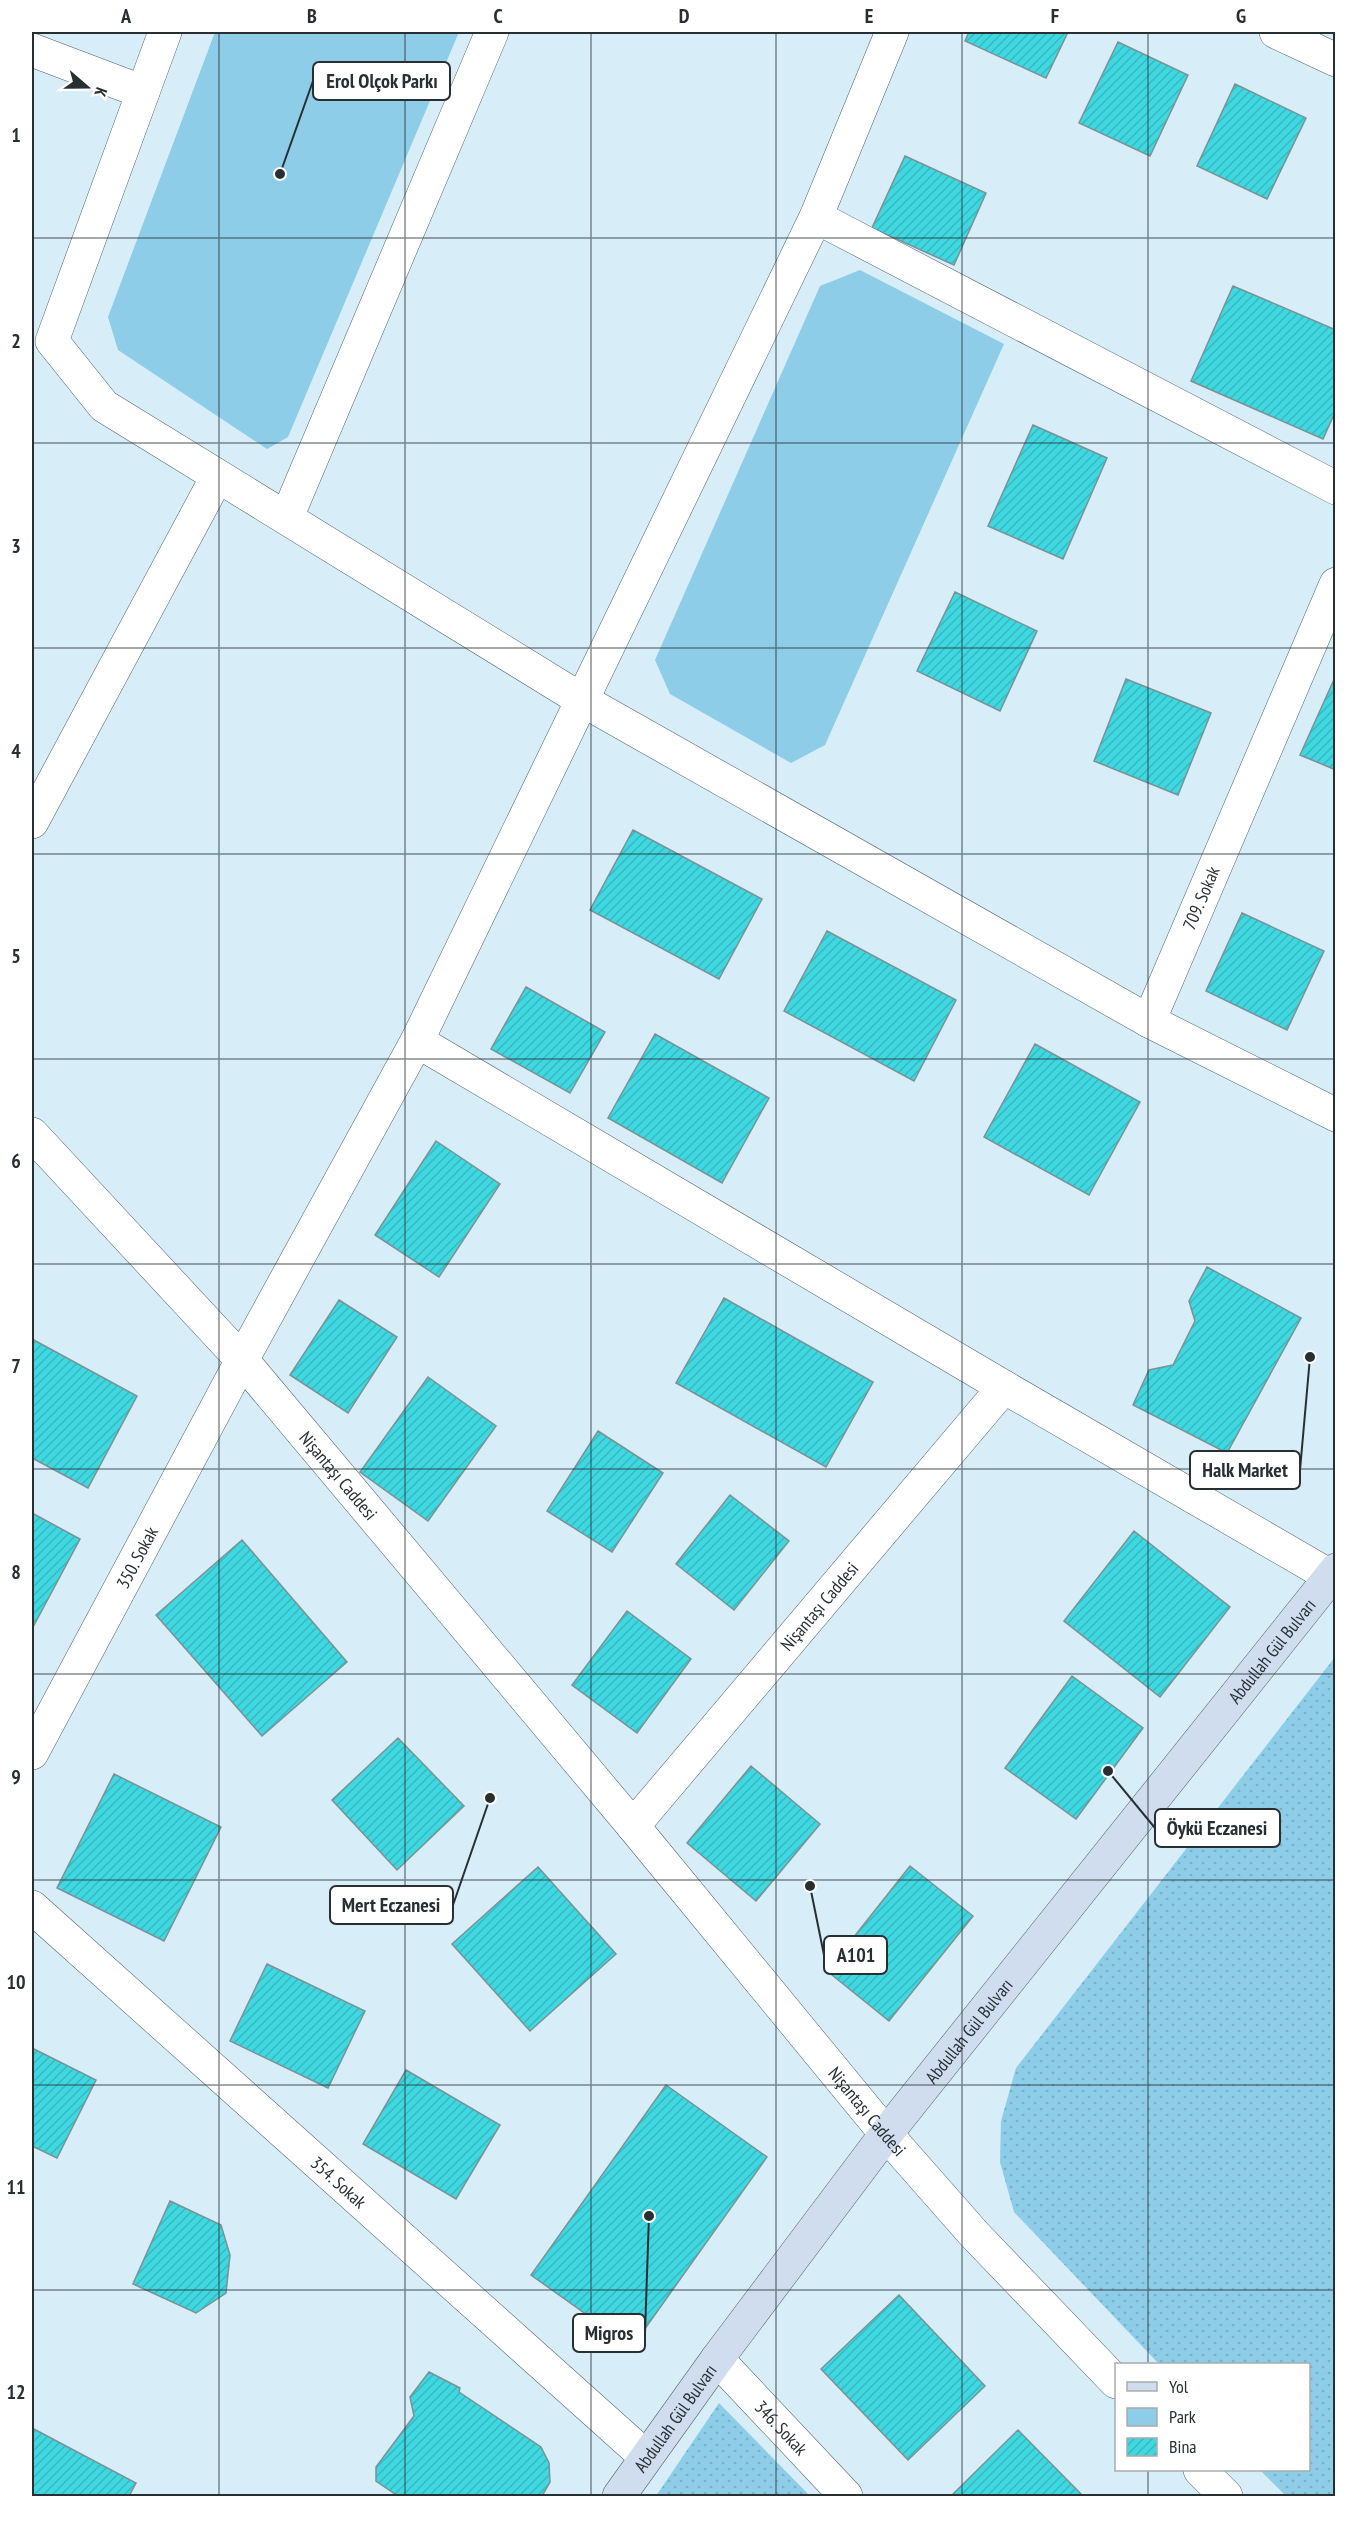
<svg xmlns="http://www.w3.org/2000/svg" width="1367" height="2528" viewBox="0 0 1367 2528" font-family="'PT Sans Narrow',sans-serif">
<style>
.grass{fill:url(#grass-dots)}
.park{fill:#8dcde8}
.building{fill:url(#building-hatch);stroke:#7a9293;stroke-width:1.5}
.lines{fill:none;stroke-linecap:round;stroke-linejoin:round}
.minor-casing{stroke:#50636c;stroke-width:34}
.tertiary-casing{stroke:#50636c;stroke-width:34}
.secondary-casing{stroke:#50636c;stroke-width:34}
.minor{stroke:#fff;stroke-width:33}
.tertiary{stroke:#fff;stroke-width:33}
.secondary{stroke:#cfddee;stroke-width:33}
.grid{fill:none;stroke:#272f33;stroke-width:1.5;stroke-opacity:0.55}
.labels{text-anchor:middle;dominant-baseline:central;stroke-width:5;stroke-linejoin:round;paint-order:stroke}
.street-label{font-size:18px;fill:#272f33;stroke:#fff}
.leader{fill:none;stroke:#272f33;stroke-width:2}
.callout-dot{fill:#272f33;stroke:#fff;stroke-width:2}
.callout{fill:#fff;stroke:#272f33;stroke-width:2}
.callout-label{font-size:20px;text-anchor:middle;font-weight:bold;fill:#272f33}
.neatline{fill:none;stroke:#272f33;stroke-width:2}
.grid-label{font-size:20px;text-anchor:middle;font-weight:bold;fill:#272f33}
</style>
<defs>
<pattern id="grass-dots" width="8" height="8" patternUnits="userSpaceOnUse" patternTransform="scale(1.5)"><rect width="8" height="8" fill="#8dcde8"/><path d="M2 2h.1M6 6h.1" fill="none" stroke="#7ab0c7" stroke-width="1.8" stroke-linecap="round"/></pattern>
<pattern id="building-hatch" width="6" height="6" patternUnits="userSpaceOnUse" patternTransform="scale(1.5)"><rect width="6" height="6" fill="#3fd7e0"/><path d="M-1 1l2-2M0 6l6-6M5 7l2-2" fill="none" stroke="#37b9c1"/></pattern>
</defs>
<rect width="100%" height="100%" fill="#d7edf8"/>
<path class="grass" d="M1335,1657V2496H1286L1260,2470H1308V2364H1159L1014,2212L1000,2162L1001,2121L1016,2068Z
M719,2403L810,2496H656Z"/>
<path class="park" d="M215,32H459L288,437L267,449L118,350L108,317Z
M860,270L1004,344L825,745L791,763L670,694L655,660L820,286Z"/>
<path class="building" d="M969,32H1068L1046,78L965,41Z
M1118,42L1188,75L1150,156L1079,123Z
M1235,84L1306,118L1267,199L1197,166Z
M905,156L986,193L954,265L872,228Z
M1233,286L1336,330V410L1323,439L1191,381Z
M1033,425L1107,458L1063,559L988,526Z
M955,592L1037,631L1000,711L917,671Z
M1336,675V770L1300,755Z
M1126,679L1211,713L1178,795L1094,761Z
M633,830L762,899L719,979L590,910Z
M1242,913L1324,951L1287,1030L1206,991Z
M827,931L956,1000L914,1081L784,1011Z
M526,987L605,1032L570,1093L491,1049Z
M655,1034L769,1098L722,1183L608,1118Z
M1035,1044L1140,1102L1089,1195L984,1137Z
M436,1141L500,1184L439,1277L375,1235Z
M1207,1267L1301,1318L1227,1453L1133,1405L1149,1370L1173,1365L1195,1321L1189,1301Z
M724,1298L873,1382L826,1467L676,1383Z
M339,1300L397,1337L348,1413L290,1375Z
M32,1339L137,1396L88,1488L32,1458Z
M428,1377L496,1426L428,1521L360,1472Z
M598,1431L663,1473L612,1552L547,1511Z
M730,1495L789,1541L734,1610L676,1564Z
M32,1513L80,1539L32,1629Z
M1134,1531L1230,1607L1160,1697L1064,1621Z
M242,1540L347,1662L262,1736L156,1615Z
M627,1611L691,1659L637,1733L572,1685Z
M1072,1676L1143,1728L1076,1819L1005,1768Z
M398,1738L464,1806L397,1870L332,1800Z
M751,1766L820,1824L756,1901L687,1843Z
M114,1774L221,1827L164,1941L57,1888Z
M910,1866L973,1916L889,2021L827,1971Z
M538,1867L616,1954L530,2031L452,1944Z
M267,1964L365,2011L328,2088L230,2041Z
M32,2048L96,2080L57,2158L32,2146Z
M406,2070L500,2125L456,2199L363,2144Z
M666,2085L767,2157L632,2347L531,2275Z
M170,2201L221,2225L230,2255L226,2293L196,2313L133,2284Z
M899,2295L985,2386L908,2460L821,2369Z
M429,2372L460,2388L459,2392L541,2447L549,2463L550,2482L542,2496H398L376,2481V2467L414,2416L410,2397Z
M32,2428L136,2483L129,2496H32Z
M1018,2430L1083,2496H951Z"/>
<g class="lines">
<g class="minor-casing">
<g id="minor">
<path d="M1276,32L1336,60"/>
<path d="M32,50L143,92L52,341L104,406L582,700L1149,1021"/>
<path d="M143,92L165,32"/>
<path d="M816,217L1336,488"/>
<path d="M287,517L492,32"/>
<path d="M1336,584L1149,1021L1336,1115"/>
<path d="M32,822L217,477"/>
<path d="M417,1041L1004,1387L1330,1576"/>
<path id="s1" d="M633,1826L1004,1387"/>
<path id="s2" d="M32,1907L646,2457"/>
<path id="s3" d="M717,2359L846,2496"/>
</g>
</g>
<g class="tertiary-casing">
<g id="tertiary">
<path id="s4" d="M32,1134L242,1360L633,1826L886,2134L974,2234L1116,2382"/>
<path id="s5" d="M32,1753L242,1360L417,1041L816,217L892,32"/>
<path d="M1200,2470L1226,2496"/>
</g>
</g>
<g class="secondary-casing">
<g id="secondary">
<path id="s6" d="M619,2496L717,2359L886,2134L1336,1570"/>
</g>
</g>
<use href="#minor" class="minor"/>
<use href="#tertiary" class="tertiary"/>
<use href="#secondary" class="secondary"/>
</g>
<path class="grid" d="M219,32V2496M405,32V2496M591,32V2496M776,32V2496M962,32V2496M1148,32V2364M32,238H1336M32,443H1336M32,648H1336M32,854H1336M32,1059H1336M32,1264H1336M32,1469H1336M32,1674H1336M32,1880H1336M32,2085H1336M32,2290H1336M1148,2470V2496"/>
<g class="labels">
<g class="street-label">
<text transform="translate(1201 898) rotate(-67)">709. Sokak</text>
<text stroke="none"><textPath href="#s4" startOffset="459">Nişantaşı Caddesi</textPath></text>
<text stroke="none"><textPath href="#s5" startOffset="222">350. Sokak</textPath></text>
<text stroke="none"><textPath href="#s1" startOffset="288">Nişantaşı Caddesi</textPath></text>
<text stroke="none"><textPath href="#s6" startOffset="1068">Abdullah Gül Bulvarı</textPath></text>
<text stroke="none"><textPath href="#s6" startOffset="582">Abdullah Gül Bulvarı</textPath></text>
<text stroke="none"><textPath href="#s4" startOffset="1286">Nişantaşı Caddesi</textPath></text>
<text stroke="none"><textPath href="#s2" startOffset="412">354. Sokak</textPath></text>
<text stroke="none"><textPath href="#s6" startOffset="96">Abdullah Gül Bulvarı</textPath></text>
<text stroke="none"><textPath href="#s3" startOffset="94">346. Sokak</textPath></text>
</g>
</g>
<path class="leader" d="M280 174L313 81M1310 1357L1300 1470M1108 1771L1155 1828M490 1798L453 1905M810 1886L824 1955M649 2216L645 2333"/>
<g class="callout-dot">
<circle cx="280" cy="174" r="6"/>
<circle cx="1310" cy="1357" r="6"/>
<circle cx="1108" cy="1771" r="6"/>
<circle cx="490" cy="1798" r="6"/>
<circle cx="810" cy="1886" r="6"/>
<circle cx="649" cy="2216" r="6"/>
</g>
<g class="callout">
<rect x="313" y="62" width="137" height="38" rx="6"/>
<rect x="1190" y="1451" width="110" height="38" rx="6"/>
<rect x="1155" y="1809" width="125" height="38" rx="6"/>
<rect x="330" y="1886" width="123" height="38" rx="6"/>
<rect x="824" y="1936" width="63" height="38" rx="6"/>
<rect x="573" y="2314" width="72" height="38" rx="6"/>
</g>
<g class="callout-label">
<text x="382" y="88">Erol Olçok Parkı</text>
<text x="1245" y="1477">Halk Market</text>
<text x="1217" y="1835">Öykü Eczanesi</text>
<text x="391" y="1912">Mert Eczanesi</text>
<text x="856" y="1962">A101</text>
<text x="609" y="2340">Migros</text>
</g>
<rect width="1367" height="2528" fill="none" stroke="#ffffff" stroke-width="66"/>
<rect x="1115" y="2363" width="195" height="108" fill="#ffffff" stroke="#a9acad" stroke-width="1.5"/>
<rect x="1127" y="2382" width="30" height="9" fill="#cfddee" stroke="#a9acad" stroke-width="1.5"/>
<text x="1169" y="2393" font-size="18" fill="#272f33">Yol</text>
<rect x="1127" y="2408" width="30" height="18" fill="#8dcde8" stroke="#a9acad" stroke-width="1.5"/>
<text x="1169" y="2423" font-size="18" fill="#272f33">Park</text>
<rect x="1127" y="2438" width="30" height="18" fill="url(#building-hatch)" stroke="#a9acad" stroke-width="1.5"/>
<text x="1169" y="2453" font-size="18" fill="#272f33">Bina</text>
<g transform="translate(87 87) rotate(110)" stroke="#ffffff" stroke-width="4.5" paint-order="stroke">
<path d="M0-4.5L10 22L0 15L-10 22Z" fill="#272f33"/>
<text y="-9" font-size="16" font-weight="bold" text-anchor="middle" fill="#272f33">K</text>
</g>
<rect x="33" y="33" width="1301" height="2462" class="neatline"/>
<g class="grid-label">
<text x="126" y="23">A</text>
<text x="312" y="23">B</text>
<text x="498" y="23">C</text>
<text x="684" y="23">D</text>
<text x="869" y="23">E</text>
<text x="1055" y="23">F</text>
<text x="1241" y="23">G</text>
<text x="16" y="142">1</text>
<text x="16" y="348">2</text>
<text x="16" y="553">3</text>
<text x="16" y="758">4</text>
<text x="16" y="963">5</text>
<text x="16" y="1168">6</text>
<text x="16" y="1373">7</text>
<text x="16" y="1579">8</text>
<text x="16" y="1784">9</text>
<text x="16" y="1989">10</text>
<text x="16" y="2194">11</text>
<text x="16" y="2399">12</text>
</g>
</svg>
